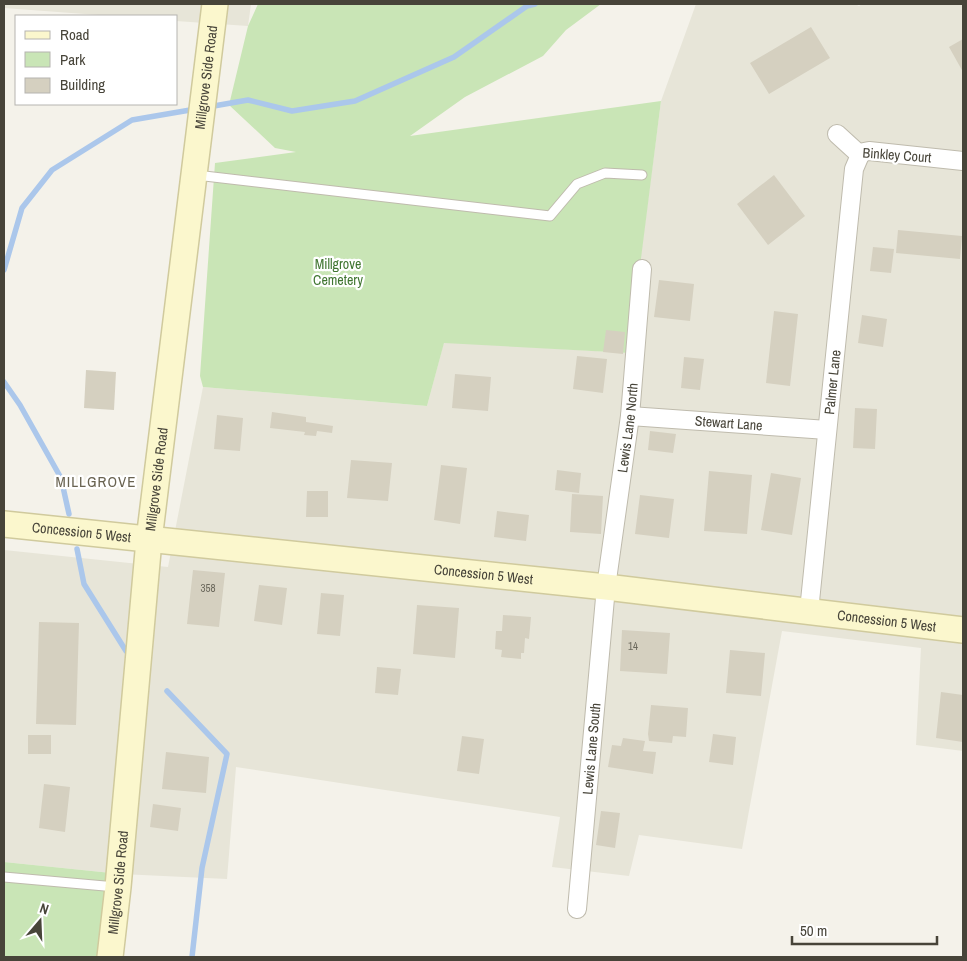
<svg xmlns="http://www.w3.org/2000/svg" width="967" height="961" viewBox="0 0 967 961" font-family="'Archivo Narrow',sans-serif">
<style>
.residential{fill:#e7e5d8}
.green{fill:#c9e5b6}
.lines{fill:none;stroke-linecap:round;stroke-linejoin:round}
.stream{stroke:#abc7eb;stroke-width:5.5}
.building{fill:#d5d0c0}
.service-casing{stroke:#bfbbad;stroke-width:11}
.minor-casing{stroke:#bfbbad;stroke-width:20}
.secondary-casing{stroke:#d0ca9d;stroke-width:28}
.service{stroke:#fff;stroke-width:9}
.minor{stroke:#fff;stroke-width:18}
.secondary{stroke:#fbf7cd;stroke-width:25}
.labels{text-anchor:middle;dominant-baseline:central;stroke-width:4.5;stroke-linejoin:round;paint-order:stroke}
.number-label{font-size:11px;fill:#6a675b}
.street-label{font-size:14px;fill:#474439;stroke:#fff}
.park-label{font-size:14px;fill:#3f7530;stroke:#fff}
.neighbourhood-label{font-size:15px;letter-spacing:1px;fill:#696351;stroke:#fff}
</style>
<rect width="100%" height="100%" fill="#f4f2ea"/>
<path class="residential" d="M4,4H251L248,26L176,21V16H112L4,8Z
M696,4H855L859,6L862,4H963V751L916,745L921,648L782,631L742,849L639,835L629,876L552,867L560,817L236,767L227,879L121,874L4,862V550L168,567L203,387L427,406L444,342L628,353L661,101Z"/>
<path class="green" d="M258,4H601L566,30L543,56L465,97L410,136L661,101L629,353L444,343L427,406L203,387L200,376L215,163L296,152L275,148L229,105L248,26Z
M4,862L121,874L113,957H4Z"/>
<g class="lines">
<path class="stream" d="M208,107L248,100L292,111L355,101L454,57L527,6L535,4
M4,270L22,208L52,170L132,120L196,109
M4,382L20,405L61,478L69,514
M77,549L84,584L126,651
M167,691L227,754L202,868L192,957"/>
</g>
<path class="building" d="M811,27L830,58L769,94L750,63Z
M963,39V72L949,47Z
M774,175L805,216L768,245L737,204Z
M898,230L962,236L960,259L896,253Z
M873,247L894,249L891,273L870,271Z
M659,280L694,284L690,321L654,317Z
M774,311L798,314L790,386L766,383Z
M862,315L887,319L883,347L858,343Z
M606,330L625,332L623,354L603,352Z
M577,356L607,359L603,393L573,389Z
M684,357L704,359L700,390L681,388Z
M86,370L116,372L114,410L84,408Z
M455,374L491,377L488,411L452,408Z
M855,408L877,409L875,449L853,448Z
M272,412L306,417V422L333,426L332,433L317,431L316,436L304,435L305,432L270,428Z
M217,415L243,418L240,451L214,449Z
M650,431L676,434L673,453L648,450Z
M351,460L392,463L388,501L347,498Z
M441,465L467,468L460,524L434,520Z
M557,470L581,473L579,493L555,490Z
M709,471L752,475L747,534L704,531Z
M771,473L801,478L792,535L761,530Z
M307,491H328V517H306Z
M572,494L603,496L601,534L570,532Z
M640,495L674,499L669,538L635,534Z
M497,511L529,515L526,541L494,537Z
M193,570L225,573L219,627L187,624Z
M259,585L287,588L282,625L254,621Z
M321,593L344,595L340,636L317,634Z
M417,605L459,608L455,658L413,654Z
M503,615L531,617L529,639L525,638L524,653H521V659L501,657L502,650L495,649L496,631H502Z
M39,622L79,623L76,725L36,724Z
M622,630L670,633L667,674L620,671Z
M730,650L765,653L761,696L726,693Z
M377,667L401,669L398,695L375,693Z
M941,692L963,695V742L936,738Z
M651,705L688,708L686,737L673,736L672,743L649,741L648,734Z
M713,734L736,737L733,765L709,762Z
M28,735H51V754H28Z
M462,736L484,739L479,774L457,771Z
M623,738L645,741L643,751L656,752L653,774L608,767L612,745L621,746Z
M166,752L209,757L206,793L162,789Z
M44,784L70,787L65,832L39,828Z
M153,804L181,808L178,831L150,827Z
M601,811L620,813L615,848L596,845Z"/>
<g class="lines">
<g class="service-casing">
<path id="service" d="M196,175L550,216L577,184L605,173L642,175
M4,877L116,887"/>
</g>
<g class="minor-casing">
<g id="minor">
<path d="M837,134L860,155"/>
<path d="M860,155L864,152L869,151L963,161"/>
<path id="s1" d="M630,416L827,430"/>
<path id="s2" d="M809,611L854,169L860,155"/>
<path id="s3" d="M577,909L606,587L630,416L642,269"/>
</g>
</g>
<g class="secondary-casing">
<g id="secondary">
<path id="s4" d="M4,524L606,587L963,630"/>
<path id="s5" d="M110,957L118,887L149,540L215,4"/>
</g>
</g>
<use href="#service" class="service"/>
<use href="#minor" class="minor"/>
<use href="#secondary" class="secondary"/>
</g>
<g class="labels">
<g class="number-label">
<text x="208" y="588">358</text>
<text x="633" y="646">14</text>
</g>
<g class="street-label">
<text stroke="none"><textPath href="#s5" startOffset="885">Millgrove Side Road</textPath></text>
<text transform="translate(897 155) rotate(4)">Binkley Court</text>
<text stroke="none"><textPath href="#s2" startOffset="230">Palmer Lane</textPath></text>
<text stroke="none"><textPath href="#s1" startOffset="99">Stewart Lane</textPath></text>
<text stroke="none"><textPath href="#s3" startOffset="484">Lewis Lane North</textPath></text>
<text stroke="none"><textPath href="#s5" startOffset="480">Millgrove Side Road</textPath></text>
<text stroke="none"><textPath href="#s4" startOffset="78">Concession 5 West</textPath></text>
<text stroke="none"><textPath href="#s4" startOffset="482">Concession 5 West</textPath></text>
<text stroke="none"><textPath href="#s4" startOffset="888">Concession 5 West</textPath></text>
<text stroke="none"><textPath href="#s3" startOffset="161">Lewis Lane South</textPath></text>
<text stroke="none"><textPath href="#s5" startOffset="75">Millgrove Side Road</textPath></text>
</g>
<g class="park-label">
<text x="338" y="264">Millgrove<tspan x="338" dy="16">Cemetery</tspan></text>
</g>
<g class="neighbourhood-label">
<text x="96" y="481">MILLGROVE</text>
</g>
</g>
<rect width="967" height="961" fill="none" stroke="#474439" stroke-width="10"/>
<rect x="15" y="15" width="162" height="90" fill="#ffffff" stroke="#b5b4b0"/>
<rect x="25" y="31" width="25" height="8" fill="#fbf7cd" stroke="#b5b4b0"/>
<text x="60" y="40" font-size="15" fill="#474439">Road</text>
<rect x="25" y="52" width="25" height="15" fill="#c9e5b6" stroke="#b5b4b0"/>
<text x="60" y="65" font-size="15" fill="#474439">Park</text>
<rect x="25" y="78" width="25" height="15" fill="#d5d0c0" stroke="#b5b4b0"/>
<text x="60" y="90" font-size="15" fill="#474439">Building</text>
<g transform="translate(40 921) rotate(19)" stroke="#ffffff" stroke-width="4" paint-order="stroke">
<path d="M0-4L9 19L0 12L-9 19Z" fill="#474439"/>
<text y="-8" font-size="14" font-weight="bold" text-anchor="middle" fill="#474439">N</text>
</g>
<path d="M792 936v8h145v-8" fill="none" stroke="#474439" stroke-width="2.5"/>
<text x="800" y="936" font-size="15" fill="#474439" stroke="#ffffff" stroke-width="4" paint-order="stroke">50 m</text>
</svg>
